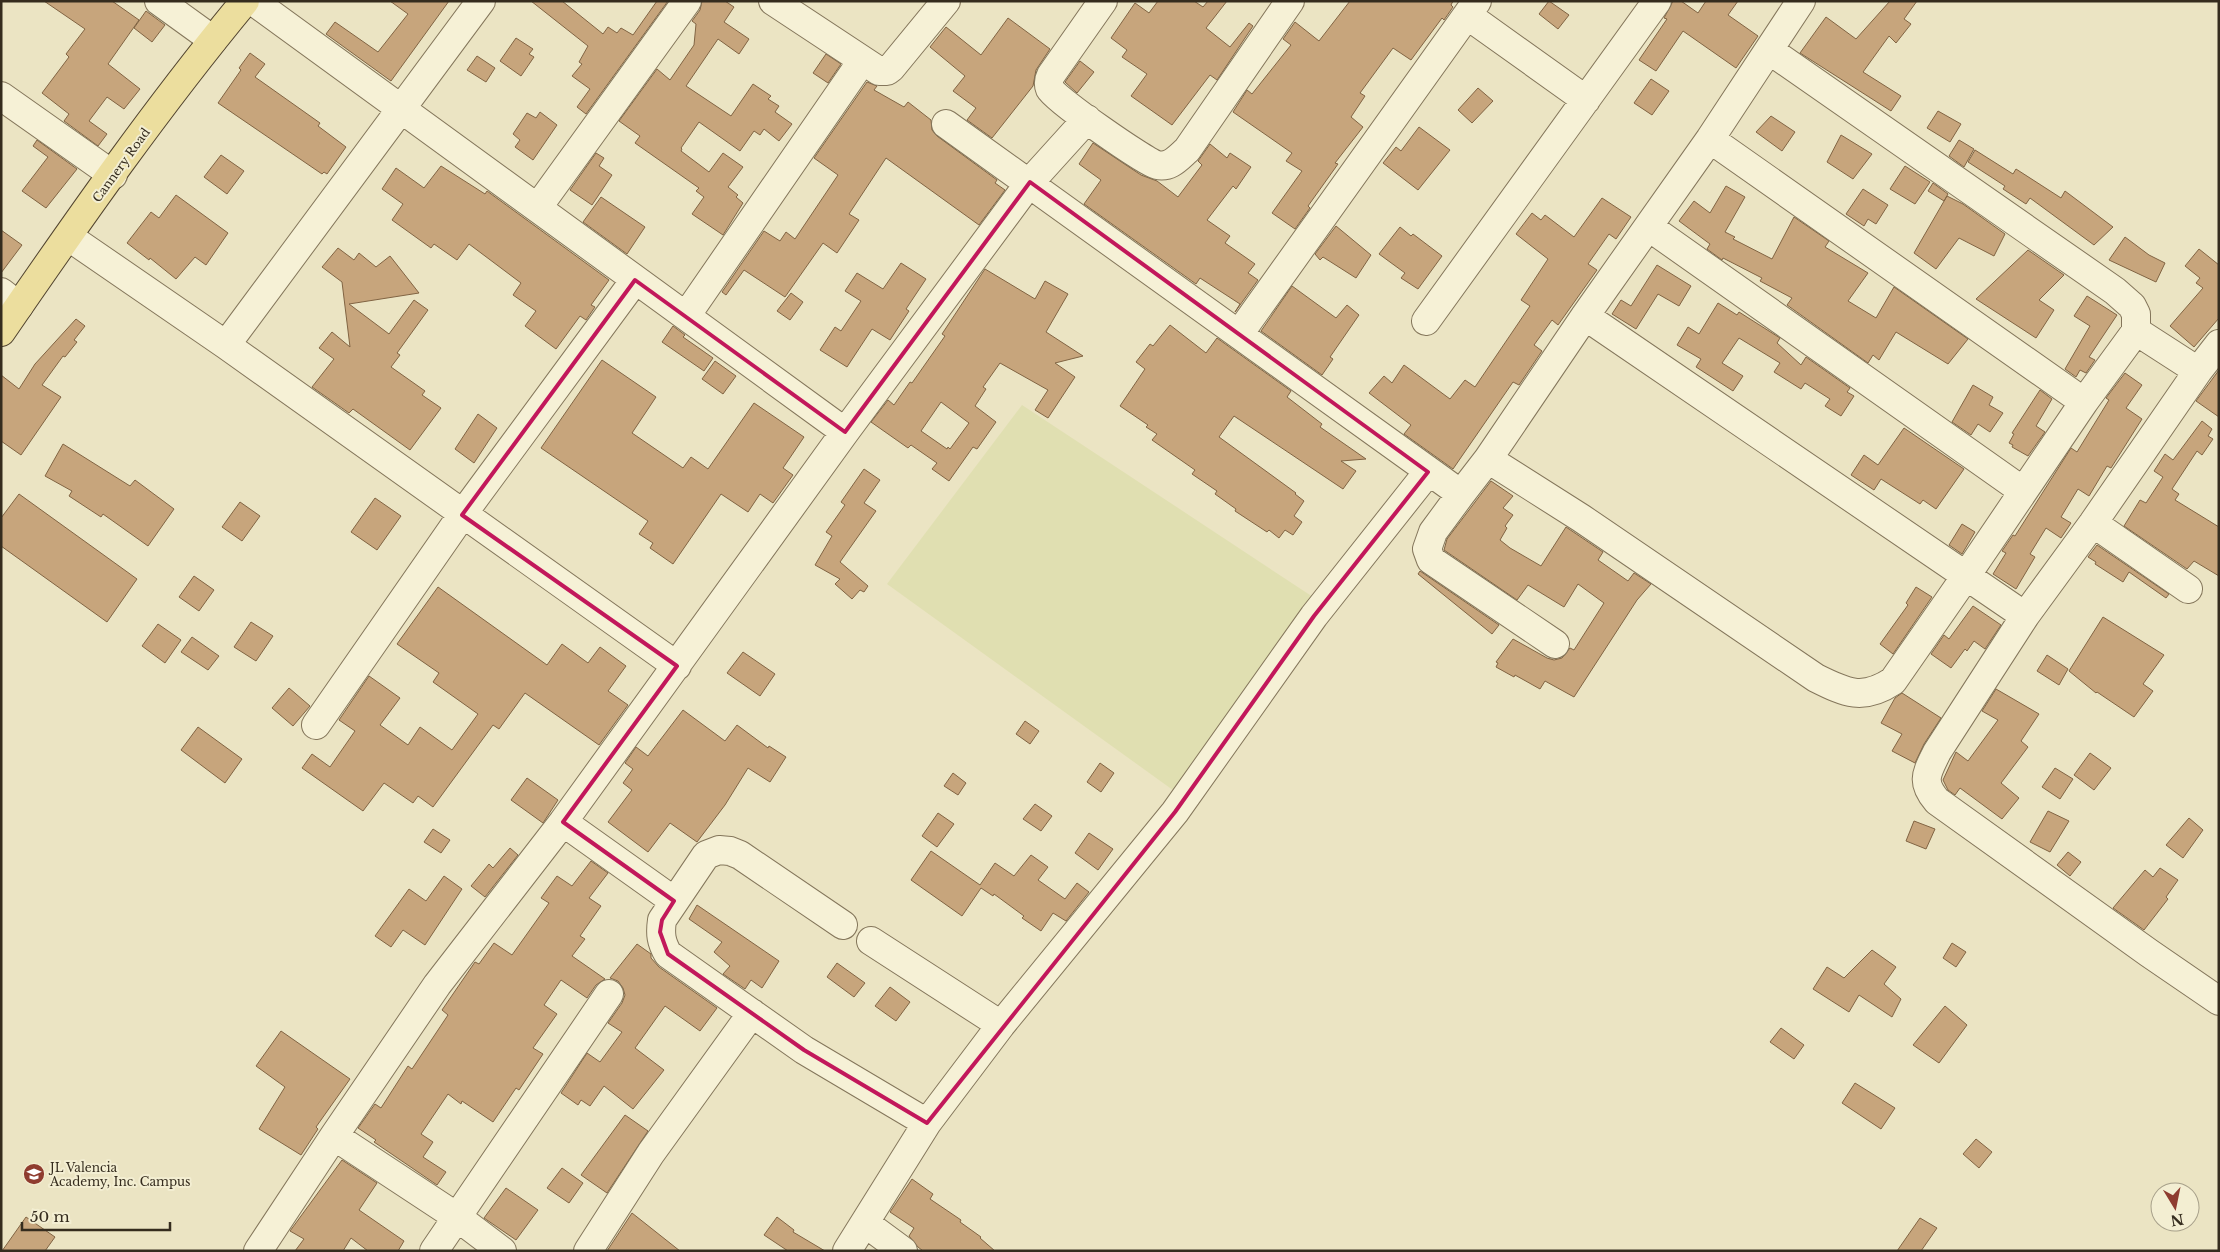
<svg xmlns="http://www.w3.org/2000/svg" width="2220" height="1252" viewBox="0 0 2220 1252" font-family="'Libre Baskerville',serif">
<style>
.farmland{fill:#e0dfb1}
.building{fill:#c7a57c;stroke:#816443;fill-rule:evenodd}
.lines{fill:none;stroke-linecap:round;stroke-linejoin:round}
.minor-casing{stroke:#84765b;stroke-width:30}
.major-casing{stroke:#52442f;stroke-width:30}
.minor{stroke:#f6f1d6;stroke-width:28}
.major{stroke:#ecde9e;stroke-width:28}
.marked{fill:none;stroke:#c2185b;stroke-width:4;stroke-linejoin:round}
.labels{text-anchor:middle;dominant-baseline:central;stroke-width:4;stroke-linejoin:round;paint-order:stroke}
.street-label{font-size:12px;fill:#352c1e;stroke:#f3eed2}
.poi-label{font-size:12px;fill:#352c1e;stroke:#f3eed2;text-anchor:start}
</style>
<rect width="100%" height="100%" fill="#ebe4c3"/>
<path class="farmland" d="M1022,405L1313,597L1177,793L887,584Z"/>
<path class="building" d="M44,1H112L139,20L108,64L140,89L124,109L107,97L89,121L107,134L98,146L64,121L69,114L42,93L69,57L66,54L85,29Z
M390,1H449L391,81L326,34L335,22L378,52L408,14Z
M531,1H562L603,34L608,27L617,33L621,28L633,35L657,1H668L586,114L577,107L590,89L572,76L582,64L579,62L588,46Z
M702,1H725L734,7L724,22L749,39L739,54L718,39L686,86L731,116L753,84L771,96L768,99L779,106L775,112L792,124L779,141L764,129L760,135L754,131L740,151L699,122L681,148L682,149L681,151L709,172L723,153L743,167L728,187L738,195L736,197L743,203L723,235L692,214L704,197L696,191L699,188L635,143L640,136L619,121L657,69L670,80L694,45L696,24L692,21L700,10Z
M1158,1H1194L1203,7L1208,1H1227L1206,28L1230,47L1249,23L1253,26L1217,80L1210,75L1172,125L1131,96L1147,74L1122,57L1127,50L1111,38L1135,3L1149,13Z
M1350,1H1453L1451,5L1453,7L1444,20L1442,18L1411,60L1393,48L1360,93L1365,96L1351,117L1363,127L1335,163L1338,164L1308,206L1310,208L1295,229L1272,213L1302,171L1286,161L1292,153L1233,112L1247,90L1252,94L1291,45L1283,39L1295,22L1319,41Z
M1549,1L1569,15L1558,29L1539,14Z
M1673,1H1681L1698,13L1706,1H1738L1728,15L1758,36L1736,68L1683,31L1656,71L1639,60L1667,19L1664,18Z
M1890,1H1917L1904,19L1911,24L1896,43L1889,36L1863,72L1901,96L1891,111L1800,53L1826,17L1856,39Z
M146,11L165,25L152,42L134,28Z
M1008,18L1050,49L1036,70L1033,86L992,138L967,120L976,108L953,91L965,76L930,47L946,27L981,55Z
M516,38L533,49L529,54L534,57L521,76L500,61Z
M250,53L265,64L255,77L320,123L318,126L346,147L327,174L324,172L322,174L218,103L241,70L239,68Z
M826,54L841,64L828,83L813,73Z
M477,56L495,68L486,82L467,70Z
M1080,61L1094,72L1077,93L1065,82Z
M1651,79L1669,91L1652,115L1634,103Z
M867,82L877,86L874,90L904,107L908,102L931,120L932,130L937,136L997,180L995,183L1005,190L979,225L886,158L849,214L859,220L837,253L823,243L785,297L744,270L726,295L722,292L764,231L780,241L786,232L795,239L838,175L814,158Z
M1478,88L1493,101L1472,123L1458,110Z
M1938,111L1961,124L1950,142L1927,128Z
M540,112L557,125L533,160L515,147L520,140L513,134L527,113L536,118Z
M1771,116L1795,132L1782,151L1756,132Z
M1419,127L1450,150L1418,190L1383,163L1396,147L1401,151Z
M1841,135L1872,154L1853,179L1827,162Z
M37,140L77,169L46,208L22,191L48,157L33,146Z
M1959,140L1974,149L1964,167L1949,156Z
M1093,143L1141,175L1157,181L1178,197L1202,165L1198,161L1210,144L1227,158L1230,153L1251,167L1236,189L1233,186L1207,220L1230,236L1225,243L1255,264L1248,273L1258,280L1235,312L1240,304L1200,278L1196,284L1084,204L1101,180L1079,164Z
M1975,150L2013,174L2016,169L2061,198L2065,191L2113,227L2094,245L2030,198L2026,204L2003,189L2005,186L1968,162Z
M596,153L604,158L599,166L612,175L592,205L570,190Z
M221,155L244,171L227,194L204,177Z
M441,166L485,194L487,191L609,280L591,305L595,307L586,320L580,316L556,349L525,326L536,311L513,295L521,283L469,244L457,260L434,244L431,248L392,220L403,204L382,189L396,168L424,188Z
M1905,166L1930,182L1915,204L1890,189Z
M1933,183L1948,194L1944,201L1928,191Z
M1726,186L1745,197L1725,232L1735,237L1733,239L1772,259L1794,217L1829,241L1825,247L1868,273L1848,301L1876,318L1894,287L1968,339L1948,364L1896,332L1879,360L1873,355L1868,363L1787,305L1792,298L1760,281L1762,278L1723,258L1722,260L1707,249L1710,244L1679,221L1694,201L1710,213Z
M1863,189L1888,205L1876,224L1868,219L1864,226L1846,214Z
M176,195L228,233L206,265L195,257L176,279L150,258L149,260L127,243L151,212L159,218Z
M1947,196L1963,204L2005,234L1994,256L1959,238L1936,269L1914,253Z
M601,197L645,227L627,254L583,222Z
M1602,198L1631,217L1616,239L1609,234L1588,264L1597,270L1558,325L1552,320L1534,345L1542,351L1519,385L1513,382L1453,469L1404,434L1411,425L1369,393L1384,376L1392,383L1404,365L1450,399L1465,380L1475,387L1530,306L1521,300L1548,259L1516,234L1532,213L1541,220L1545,215L1574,237Z
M1336,226L1371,255L1356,278L1323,257L1320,260L1315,254Z
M1400,227L1411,236L1413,234L1442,256L1418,289L1401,278L1405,273L1379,254Z
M1,230L22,245L1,273Z
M2125,237L2149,255L2165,263L2156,282L2109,260Z
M338,248L354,260L359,253L376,267L390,256L419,293L349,304L389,334L414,300L428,310L397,353L400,355L391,367L425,391L422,395L441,408L410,450L353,409L349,413L312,387L334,359L319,348L332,332L350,347L342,282L322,267Z
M2199,249L2219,265V318L2194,347L2170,326L2203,288L2196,283L2200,278L2185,266Z
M2028,250L2064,275L2039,300L2054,310L2036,338L1976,299Z
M901,263L926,279L906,309L909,311L890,340L872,329L847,367L820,350L835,327L841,331L861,301L845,291L857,273L883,289Z
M1657,265L1691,286L1679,306L1658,294L1636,329L1612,314L1621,300L1631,306Z
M985,269L1035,299L1045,281L1068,294L1046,332L1083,356L1055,363L1075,377L1048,418L1035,410L1048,390L1000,363L983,387L986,389L975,406L996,422L977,449L973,447L949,481L932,469L937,463L911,445L908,448L871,422L888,400L894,405L910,382L912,383L945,336L942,334ZM941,402L969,423L950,449L948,447L947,449L921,431Z
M1292,286L1336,318L1347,305L1359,315L1330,357L1333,359L1322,375L1261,331Z
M791,293L803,302L790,320L777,311Z
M2087,296L2117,315L2089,357L2095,360L2086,373L2080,370L2076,377L2065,369L2090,326L2074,316Z
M1718,303L1737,315L1739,312L1780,338L1777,343L1801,365L1806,357L1850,388L1847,392L1854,396L1841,416L1825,406L1830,399L1805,383L1801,389L1774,372L1780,363L1739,338L1722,363L1743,376L1733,391L1696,367L1701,359L1677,345L1688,327L1699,334Z
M76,319L85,326L74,340L77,342L65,357L63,356L42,385L61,397L21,455L1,441V375L19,389L35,364Z
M1170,325L1206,353L1217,338L1291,391L1287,397L1322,424L1320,427L1366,459L1341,461L1356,471L1343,489L1234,416L1219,437L1296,493L1295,494L1304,501L1294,516L1302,522L1293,535L1285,530L1279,538L1269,530L1267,532L1235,511L1236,509L1215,494L1217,491L1192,474L1195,470L1152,440L1157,434L1146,427L1148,425L1120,406L1145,369L1136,362L1150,344L1153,346Z
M673,326L685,335L683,337L713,358L704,371L662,342Z
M602,360L656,397L632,433L683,468L691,457L708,469L754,403L804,437L783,468L793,475L773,503L760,494L748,512L721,494L673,564L650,548L653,543L639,534L648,521L541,448Z
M715,361L736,376L723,394L702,379Z
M2219,370V417L2196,401Z
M2125,373L2142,385L2126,408L2142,419L2111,468L2107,466L2089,496L2078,489L2061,517L2071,523L2061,538L2046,528L2030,554L2035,557L2016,589L1993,574L2006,553L2002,551L2013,535L2015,536L2071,448L2077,452L2109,400L2106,398Z
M1973,385L1993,397L1989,405L2003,413L1990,432L1978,424L1971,435L1952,422Z
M2040,390L2052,399L2036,426L2045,432L2028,456L2012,447L2013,445L2009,443L2014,434L2012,433Z
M478,414L497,428L474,463L455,449Z
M2202,421L2212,429L2208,436L2213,439L2202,455L2197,451L2172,489L2179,494L2175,500L2219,527V576L2194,561L2187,569L2124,526L2140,500L2146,503L2163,477L2154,471L2165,454L2173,460Z
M1904,428L1964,469L1936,509L1923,500L1920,504L1881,479L1874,490L1851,475L1864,455L1878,465Z
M63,444L130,486L135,480L174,509L148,546L103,514L101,517L69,496L72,491L45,476Z
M864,469L880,480L864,503L876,511L840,562L868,586L864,592L860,590L852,599L835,584L840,579L815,565L832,536L826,532L845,505L841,502Z
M1491,481L1513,496L1503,508L1513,515L1505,526L1507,528L1500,540L1510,548L1541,566L1566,527L1603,552L1598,560L1628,581L1634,573L1651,584L1637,600L1574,697L1545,681L1540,689L1515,675L1514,677L1496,667L1498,663L1496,662L1513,639L1547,658L1554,660L1562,658L1570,648L1574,650L1604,603L1578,584L1564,607L1528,585L1517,600L1444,550L1447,539Z
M19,494L137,579L107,622L1,546V518Z
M375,498L401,516L377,550L351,532Z
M240,502L260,516L242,541L222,527Z
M1962,524L1975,532L1962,554L1949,545Z
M2097,545L2169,594L2166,598L2129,572L2123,582L2095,564L2096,562L2088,557Z
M1420,571L1499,625L1492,634L1418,574Z
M194,576L214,590L199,611L179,597Z
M438,587L547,665L562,644L588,663L600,647L626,666L608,691L628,705L599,745L525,693L499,729L493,725L433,807L418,796L413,803L384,783L363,811L302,768L312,754L330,767L355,731L339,720L369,676L400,698L380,725L408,745L420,727L452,750L478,714L433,682L439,673L397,644Z
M1916,587L1932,597L1893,654L1880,644L1908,605L1906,603Z
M1973,606L2001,625L1985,649L1974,641L1967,651L1965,649L1951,668L1931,654L1944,635L1949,639Z
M2103,617L2164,655L2143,684L2153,691L2134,717L2097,692L2096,693L2069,671Z
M251,622L273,636L256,661L234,647Z
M158,624L181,640L165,663L142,646Z
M192,637L219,656L208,670L181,652Z
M743,652L775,674L760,696L727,673Z
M2047,655L2068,669L2059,685L2037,671Z
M289,688L310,706L293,726L272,708Z
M1996,689L2039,714L2021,741L2028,747L2001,783L2019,798L2002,819L1960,788L1955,795L1948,790L1943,780L1956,752L1968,761L1998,720L1982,711Z
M1902,693L1941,718L1924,744L1915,763L1892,751L1902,734L1881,723L1895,698Z
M683,710L725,741L737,725L768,748L769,746L786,757L770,782L748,768L725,805L697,842L670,823L648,852L608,822L632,790L623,783L633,769L625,763L636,747L648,756Z
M1025,721L1039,731L1030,744L1016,734Z
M198,727L242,759L225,783L181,750Z
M2090,753L2111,768L2094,790L2074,775Z
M1100,763L1114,773L1101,792L1087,782Z
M2055,768L2073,779L2060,799L2042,787Z
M953,773L966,783L958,795L944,786Z
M527,778L558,800L543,823L511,800Z
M1035,804L1052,816L1041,831L1023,819Z
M2048,811L2069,821L2050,852L2030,842Z
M938,813L954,824L937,847L922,836Z
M2189,818L2203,830L2183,858L2166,845Z
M1914,821L1935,829L1926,849L1906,841Z
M433,829L450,840L441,853L424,842Z
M1089,833L1113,849L1098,870L1075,853Z
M510,848L518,855L485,897L471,886L489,864L493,868Z
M931,851L980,885L995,863L1014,876L1031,855L1048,867L1038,880L1065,899L1077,883L1089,892L1066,921L1053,913L1041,931L1022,918L1024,916L994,894L993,896L981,888L962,916L911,880Z
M2068,852L2081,862L2070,876L2057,865Z
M591,861L608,873L589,898L601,906L580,936L585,939L572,956L605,979L596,985L587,998L561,980L544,1005L557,1014L533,1048L543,1054L519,1090L516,1088L493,1122L462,1101L461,1104L448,1094L421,1134L433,1142L423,1157L446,1172L437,1185L374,1142L376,1140L358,1128L375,1104L381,1108L408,1066L412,1069L448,1015L442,1010L475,962L479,964L494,943L512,955L549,903L541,898L557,876L572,886Z
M2160,868L2178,880L2166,897L2168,899L2144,930L2113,908L2145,870L2153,877Z
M444,876L462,889L425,945L403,930L391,947L375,936L409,889L426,901Z
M697,905L779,961L762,988L751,980L745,989L723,974L730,966L714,952L722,942L689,919Z
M1952,943L1966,952L1956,967L1943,958Z
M637,944L651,954V958L659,967L717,1008L700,1031L665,1006L635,1048L664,1070L633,1109L604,1086L590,1106L581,1100L578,1105L561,1093L587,1053L600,1062L622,1032L608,1023L622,1003L625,995L623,988L618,981L610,978Z
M1872,950L1896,967L1884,984L1901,999L1892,1017L1859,995L1849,1012L1813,989L1827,967L1844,978Z
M837,963L865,983L854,997L827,977Z
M890,987L910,1002L896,1021L875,1006Z
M1945,1006L1967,1025L1939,1063L1913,1045Z
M1781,1028L1804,1045L1794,1059L1770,1042Z
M281,1031L350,1079L316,1127L318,1129L301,1155L259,1129L285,1087L256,1066Z
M1855,1083L1895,1108L1881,1129L1842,1103Z
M625,1115L648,1131L607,1193L581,1175Z
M1976,1139L1992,1152L1979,1168L1963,1154Z
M342,1160L377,1183L359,1210L404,1241L398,1251H368L351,1238L343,1251H295L304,1239L290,1231Z
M562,1168L583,1183L569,1203L547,1188Z
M912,1179L933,1194L930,1199L961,1220L960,1222L981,1237L980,1238L995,1251H923L918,1247L909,1236L914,1228L890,1212Z
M506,1188L538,1210L516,1240L484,1218Z
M632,1213L680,1251H607Z
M26,1217L55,1237L45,1251H2Z
M777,1217L794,1230L793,1232L825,1251H788L764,1235Z
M1920,1218L1937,1228L1921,1251H1897Z"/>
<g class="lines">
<g class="minor-casing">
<path id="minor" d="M159,1L213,40
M253,1L845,432
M773,1L879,71H887L891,68L946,1
M1103,1L1051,75C1049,79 1048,84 1050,89C1055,99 1145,162 1157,165C1170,168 1178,158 1187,150L1290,1
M1467,15L1586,100
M1,96L113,175
M946,124L1461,494L1488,459L1585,316L1710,139L1801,1
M1710,139L2084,402
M538,207L687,1
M1649,227L2023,491
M69,237L226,345L677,666
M1,292L19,306
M686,316L862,61
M1585,316L2025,616L1937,752C1927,773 1920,781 1937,801L2149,953L2219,1001
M1426,321L1657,1
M2136,331L2198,371L2219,344
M1239,334L1477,1
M226,345L481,1
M1488,459L1581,518L1816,678C1846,693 1863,701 1893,681L1966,576L2084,402L2136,331V314L2132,306L2115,291L1769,50
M1461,494L1433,532L1427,549L1431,560L1555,644
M2093,523L2188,589
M2025,616L2093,523L2198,371
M316,725L462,515L635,280
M563,822L674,901
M843,925L740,855L730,851L719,850L706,855L662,920C660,934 661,942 668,954L804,1050L927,1123
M871,941L1001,1025
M334,1136L457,1217L502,1251
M865,1223L903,1251
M258,1251L334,1136L437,985L563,822L845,432L1030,182L1087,119
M434,1251L609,994
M588,1251L651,1153L752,1013
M847,1251L927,1123L1001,1025L1175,812L1314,616L1428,472"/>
</g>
<g class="major-casing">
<path id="major" d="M1,332C78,220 158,106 245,1"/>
</g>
<use href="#minor" class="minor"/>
<use href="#major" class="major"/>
</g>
<path class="marked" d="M1030,182L1428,472L1314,616L1175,812L927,1123L804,1050L668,954L660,932L662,920L674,901L563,822L677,666L462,515L635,280L845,432Z"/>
<defs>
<g id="school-disc" transform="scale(1.125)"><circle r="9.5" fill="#8f3c2f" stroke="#f3eed2"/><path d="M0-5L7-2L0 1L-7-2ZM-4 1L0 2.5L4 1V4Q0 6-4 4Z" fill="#fff"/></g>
</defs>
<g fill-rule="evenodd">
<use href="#school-disc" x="34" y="1174"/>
</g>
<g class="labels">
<g class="street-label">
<text transform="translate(121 165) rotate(-54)">Cannery Road</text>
</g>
<g class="poi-label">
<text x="50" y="1167">JL Valencia<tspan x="50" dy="14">Academy, Inc. Campus</tspan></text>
</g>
</g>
<rect width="2220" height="1252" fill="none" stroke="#352c1e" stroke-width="5"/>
<g transform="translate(2175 1207) rotate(170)"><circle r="24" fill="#f3eed2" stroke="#a7a08a"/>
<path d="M0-4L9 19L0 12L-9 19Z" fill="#8f3c2f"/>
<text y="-8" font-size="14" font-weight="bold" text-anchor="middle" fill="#352c1e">N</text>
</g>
<path d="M22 1222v8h148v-8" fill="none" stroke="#352c1e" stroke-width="2.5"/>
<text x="30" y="1222" font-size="15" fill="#352c1e" stroke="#f3eed2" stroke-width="4" paint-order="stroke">50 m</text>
</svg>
